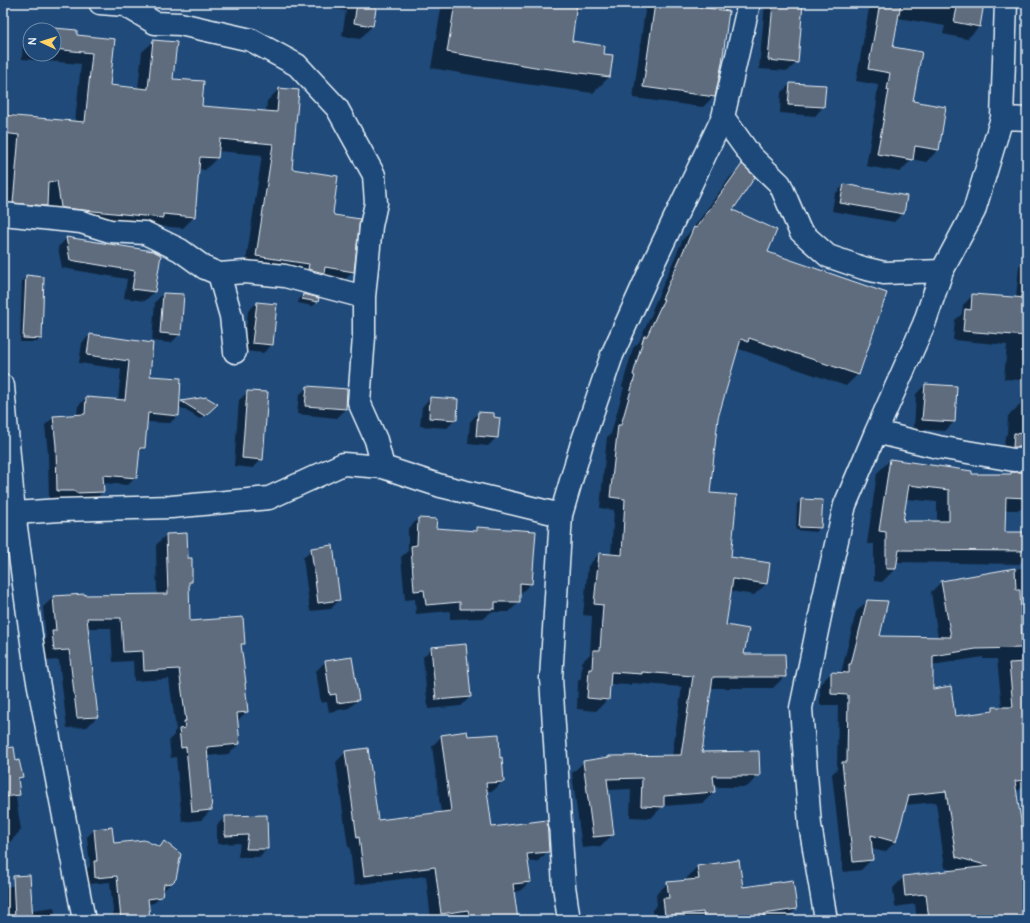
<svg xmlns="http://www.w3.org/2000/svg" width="1030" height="923" viewBox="0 0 1030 923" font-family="Pangolin,sans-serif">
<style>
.shadow{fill:#0007;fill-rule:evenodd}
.building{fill:#5e6c7e;stroke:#e8f1f8;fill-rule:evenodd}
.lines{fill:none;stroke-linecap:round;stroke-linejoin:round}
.minor-casing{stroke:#e8f1f8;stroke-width:25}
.minor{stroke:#1f4a7a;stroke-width:22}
</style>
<rect width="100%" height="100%" fill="#1f4a7a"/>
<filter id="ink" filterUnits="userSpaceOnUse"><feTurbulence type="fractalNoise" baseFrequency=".025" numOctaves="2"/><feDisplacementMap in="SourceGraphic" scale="8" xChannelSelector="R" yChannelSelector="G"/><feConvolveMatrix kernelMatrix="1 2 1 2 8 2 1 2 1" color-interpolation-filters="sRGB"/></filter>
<g filter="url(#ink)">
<path class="shadow" d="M301,3H376L372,26L360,39L342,36L346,11Z
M442,3H584L583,5L575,14L571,42L603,55L609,77L593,93L518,83L431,68Z
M646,3H729L721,63L714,96L703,107L633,98Z
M765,3H802L797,62L788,71L759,69Z
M870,3H983L979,27L967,39L943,34L945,26L898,18L892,48L912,102L945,108L938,150L926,162L912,159L900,172L866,166L877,102L876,101L878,85L856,81Z
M35,27L76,31V36L114,39L109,86L138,89L142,52L154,41L172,79L201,107L266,112L267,101L279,89L291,170L331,214L353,272L341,283L245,268L262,155L218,151L217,158L205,170L198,169L194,217L183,228L50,218L48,204L34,217L3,206L8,146L3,145V114L18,115V117L75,122L81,64L22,59L23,39L30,32V54H54V30H32Z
M1027,74V95L1023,94Z
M790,84L823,107L815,116L780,113L781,93Z
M742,166L731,211L767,252L858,374L846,386L739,349L736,352L717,418L709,493L730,558L766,584L754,595L730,591L725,626L743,655L785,676L773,688H710L701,753L759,775L747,787H713L714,792L703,803L663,806L651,818L630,817L631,789L607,790L613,834L601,846L582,848L572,773L584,762L672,756L682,687L632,683L630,685L609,684L608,699L596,711L577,709L578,681L581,678L582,662L590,654L592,616L583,615L588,566L599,554L611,555L614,510L600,508L607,437L611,434L624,387H622L633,348L639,342L653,311L652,310L683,239L692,230L730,177Z
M844,185L903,213L894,222L832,211L835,194Z
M67,238L160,255L154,292L145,301L124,298L127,279L62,268L58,247Z
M1027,258V459L1003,457L1005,436L1007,434L1008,416L1019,406H1020L1022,380L1004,379L1007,345L953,340L955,320L962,314L963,305L973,295L1016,298L1019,266Z
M27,277L41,338L37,342H20L22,281Z
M163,294L180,334L171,343L152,341L155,302Z
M303,295L317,302L313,306L298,303L299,299Z
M257,303L272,345L263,353L244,351L248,311Z
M90,335L152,344L149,377L178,405L182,402L206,398L216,404L200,419L178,406V415L170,423L146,422L144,448L138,454L136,477L128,485L103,483V491L95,500H68V498L49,499L48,454L45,425L54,417L77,415L78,406L86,398L118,401L121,369L79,363L82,343Z
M925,385L956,387L954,422L945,431L914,429L916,394Z
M308,387L346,409L337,418L297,414L299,395Z
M248,392L262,459L253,468L234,466L239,400Z
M430,398L456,419L447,428L420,426L422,407Z
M478,413L497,437L488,446L468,444L470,422Z
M890,460L971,475H1009L1011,473L1027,472V503L1020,510H1004V533H1027V556L1019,564L896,562L895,569L882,582L874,581V544H867L877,473ZM906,499L937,502V522H902Z
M801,500L820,528L816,532L796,530L797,504Z
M418,519L435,529L474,532L477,528L531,583L521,593H519V602L509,612H491L484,618L450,619V611L416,614L415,599L405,600L401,557L408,551V529Z
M166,535L187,559L191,582L188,585L189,622L244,643L240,647L247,711L237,721L239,744L228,754L207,756L211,810L201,820L182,822L176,757L171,758L169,740L174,735V732L176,730L169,679L134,681L133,661L113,662L111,628H87L97,717L87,727L67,728L59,660L44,661L42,643L46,639L43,607L54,597L157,596L156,545Z
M312,549L339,600L331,609L310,611L303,558Z
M1027,567V706L1022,759L1027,758V783L1019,790L1016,791L1026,862H1027V920H917L915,904L895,907L893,888L904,877L956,871L945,868L936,802L905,805L895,842L885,852L871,849L872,859L861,870L843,872L832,774L837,769L838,705H820V684L831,673H841L856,612L867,601L878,637L938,638L931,592L942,581ZM983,657V659H997L1002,708H993L989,712L954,717L932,690V665Z
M432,648L470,697L461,706L428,709L423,657Z
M351,658L358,700L349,708L329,712L327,702L321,703L316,671L325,662Z
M3,732L7,764L21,776L17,781L19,795L16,798L21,830L10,842L3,843Z
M442,736L467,737L499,759L503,781L493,791H486L491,828L548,851L538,861L528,862L530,881L520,891L513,892L517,920H431L426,876L354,885L350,847H348L336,762L346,752L377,821L441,813L432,746Z
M225,817L267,849L259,857H238L240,843L217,844V825Z
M94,830L113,844L159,848L164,843L175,879L164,890H162L161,896L154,903L147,904L149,918L147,920H114L110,882L89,884L87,869L90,866L87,837Z
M697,867L742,888L796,909L785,920H653L652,910L657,905L656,894L668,883L686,881V879Z
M30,884L32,910L54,907L56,920H3V887Z
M278,918V920H260Z"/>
<path class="building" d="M357,3H377L373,26L354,23Z
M455,3H577L572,41L605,46L604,54L613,55L610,77L535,67L447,52Z
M655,3H671L729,11L722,63L715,97L643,87Z
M773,3H803L798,63L768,60Z
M880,3H901L893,47L922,52L913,101L946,107L939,150L915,146L913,160L877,154L889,90H887L890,73L868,69Z
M958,3H984L980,27L954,22Z
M54,28L77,30V35L115,39L110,85L148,89L153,40L177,42L173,79L204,81L202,106L277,112L279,88L299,90L292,169L338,176L333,213L334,214V215L360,219L354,272L325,267L324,273L308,269L309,264L256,256L273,144L220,139L218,158L200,157L195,217L163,214V218L64,208L61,207L57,181L48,182L47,206L13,203L19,135L3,133V115L85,122L92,53L54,49Z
M790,83L826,85L824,107L788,105Z
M742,164L755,177L733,210L777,230L768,252L887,293L859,375L749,338L748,342L741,339L718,418L710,493L737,495L731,557L770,563L767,584L733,579L726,625L749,629L744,654H785L786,677H713L702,752L759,751L760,776H713L715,792L664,796V807L641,806L642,778L607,779L614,835L593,837L583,761L609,757V756L681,755L693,676L642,672V674L611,672L609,700L587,698L589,669H592L593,650H600L603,605L594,604L599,553L622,555L625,499L610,497L618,425H621L635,376L633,375L644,336H647L664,299H662L694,227L696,228Z
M844,184L907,196L904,214L840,203Z
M66,237L153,251L161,255L155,292L132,289L135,271L70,260Z
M26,275L44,277L42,339L23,338Z
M163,293L184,294L181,335L160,333Z
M303,294L319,298L318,302L302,299Z
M972,294L1027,298V336L963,331L965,309L971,310Z
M257,302L277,304L273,345L252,343Z
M90,334L153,343L150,376L181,378L179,416L148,413L145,448H140L137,478L103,475L104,492L76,493L75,491H57L56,446L53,416L85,414L86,397L125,400L129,361L87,355Z
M925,384L957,386L955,422L922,420Z
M307,386L347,389L346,409L305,406Z
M247,391L268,392L263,460L242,458Z
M206,397L218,404L205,416L181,401Z
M430,397L458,399L457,420L429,418Z
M478,412L494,413V417L500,418L498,438L476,436Z
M1014,433L1027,434V447H1013Z
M890,459L972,471V474H1011V472H1027V498L1006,497L1005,532H1027V551L899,550L896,569H886V532L879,531ZM909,485L949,490V521H903Z
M801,499L823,500L821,528L799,527Z
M418,518L437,519L436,528L477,531V527L536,531L532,584L520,583V602H495V609H460V602L426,605L424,590L414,591L411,546L417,545Z
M187,533L188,558H192V582H189L190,621L243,617L245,644H241L246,683H245L248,712L237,713L240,744L207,747L212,810L192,812L186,747L181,748L179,729L185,728L184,721H186L179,669L144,671L143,651L123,652L121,618H87L98,717L77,718L69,650L54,651L52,631H56L53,596L85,594V595L168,594L166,534Z
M333,545L340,600L318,603L311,548Z
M1015,568L1016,590H1020L1022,648L976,649L933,656V689L951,686L955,716L993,711V707H1013L1009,663L1027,662V722H1026L1024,758L1027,757V780L1015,781L1025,847H1024L1027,873V920H929L926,894L905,896L903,876L989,866L956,857L946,791L909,795L896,842L871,835L873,860L853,862L842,762H847L848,695L831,694V672L849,673V664H851L867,600L888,601L880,636L951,637L941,581Z
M466,644L471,697L436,700L431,647Z
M352,657L359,700L337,703L336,694L330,695L325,661Z
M467,731L468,736L499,734L500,758L502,757L504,782L486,783L492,827L547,820L549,852L527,854L531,882L513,884L518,920H470L468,910L441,914L435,867L364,876L359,837L357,838L345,751L368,748L378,820L451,811L441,735Z
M14,747L16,761L19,760L23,777L18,778L20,795L3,797V748Z
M267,815L268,849H246L248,835L225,836V816Z
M112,827L114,843L144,840L160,847L164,841L181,854L176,879L172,883L164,884L162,897L148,899L150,918L134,920H121L117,876L95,878L94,861H97L94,829Z
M739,860L743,887L793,880L797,909L764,914L765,920H704L703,912L665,916L663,898H669L667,882L699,879L697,866Z
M30,875L33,920H15L13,876Z"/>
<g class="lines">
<g class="minor-casing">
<path id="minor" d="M100,3L125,5L155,23L180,24L251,40L297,65L337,108L374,175L376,203L371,226L364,297V337L359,402L376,440L383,467
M1006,3L1002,118L974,211L942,271L924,324L876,432L938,447L1014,460L1027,459
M723,117L751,156L780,184L800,231L828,256L863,268L884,273L942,271
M1002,118L1027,119
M3,214L81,222L110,231L145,233L180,250L205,268L219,274L245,272L285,276L364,297
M219,274L231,316L235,352
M3,386L14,513L36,671L84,920
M14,513L60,510L171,507L269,498L343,464L383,467L441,486L561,515
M569,920L564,886L551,678L561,515L582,443L612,355L653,264L723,117L749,3
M826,920L810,825L801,708L824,597L845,505L876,432"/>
</g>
<use href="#minor" class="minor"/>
</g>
</g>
<rect width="1030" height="923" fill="none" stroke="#1f4a7a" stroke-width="16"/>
<rect x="8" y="8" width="1014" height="907" fill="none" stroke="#e8f1f8" stroke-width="1.5" filter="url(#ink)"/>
<g transform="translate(42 42) rotate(274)"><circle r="19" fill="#1f4a7a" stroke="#6f8dac"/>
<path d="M0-3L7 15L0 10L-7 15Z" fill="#ffd166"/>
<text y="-6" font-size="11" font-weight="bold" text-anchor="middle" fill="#e8f1f8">N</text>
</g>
</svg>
